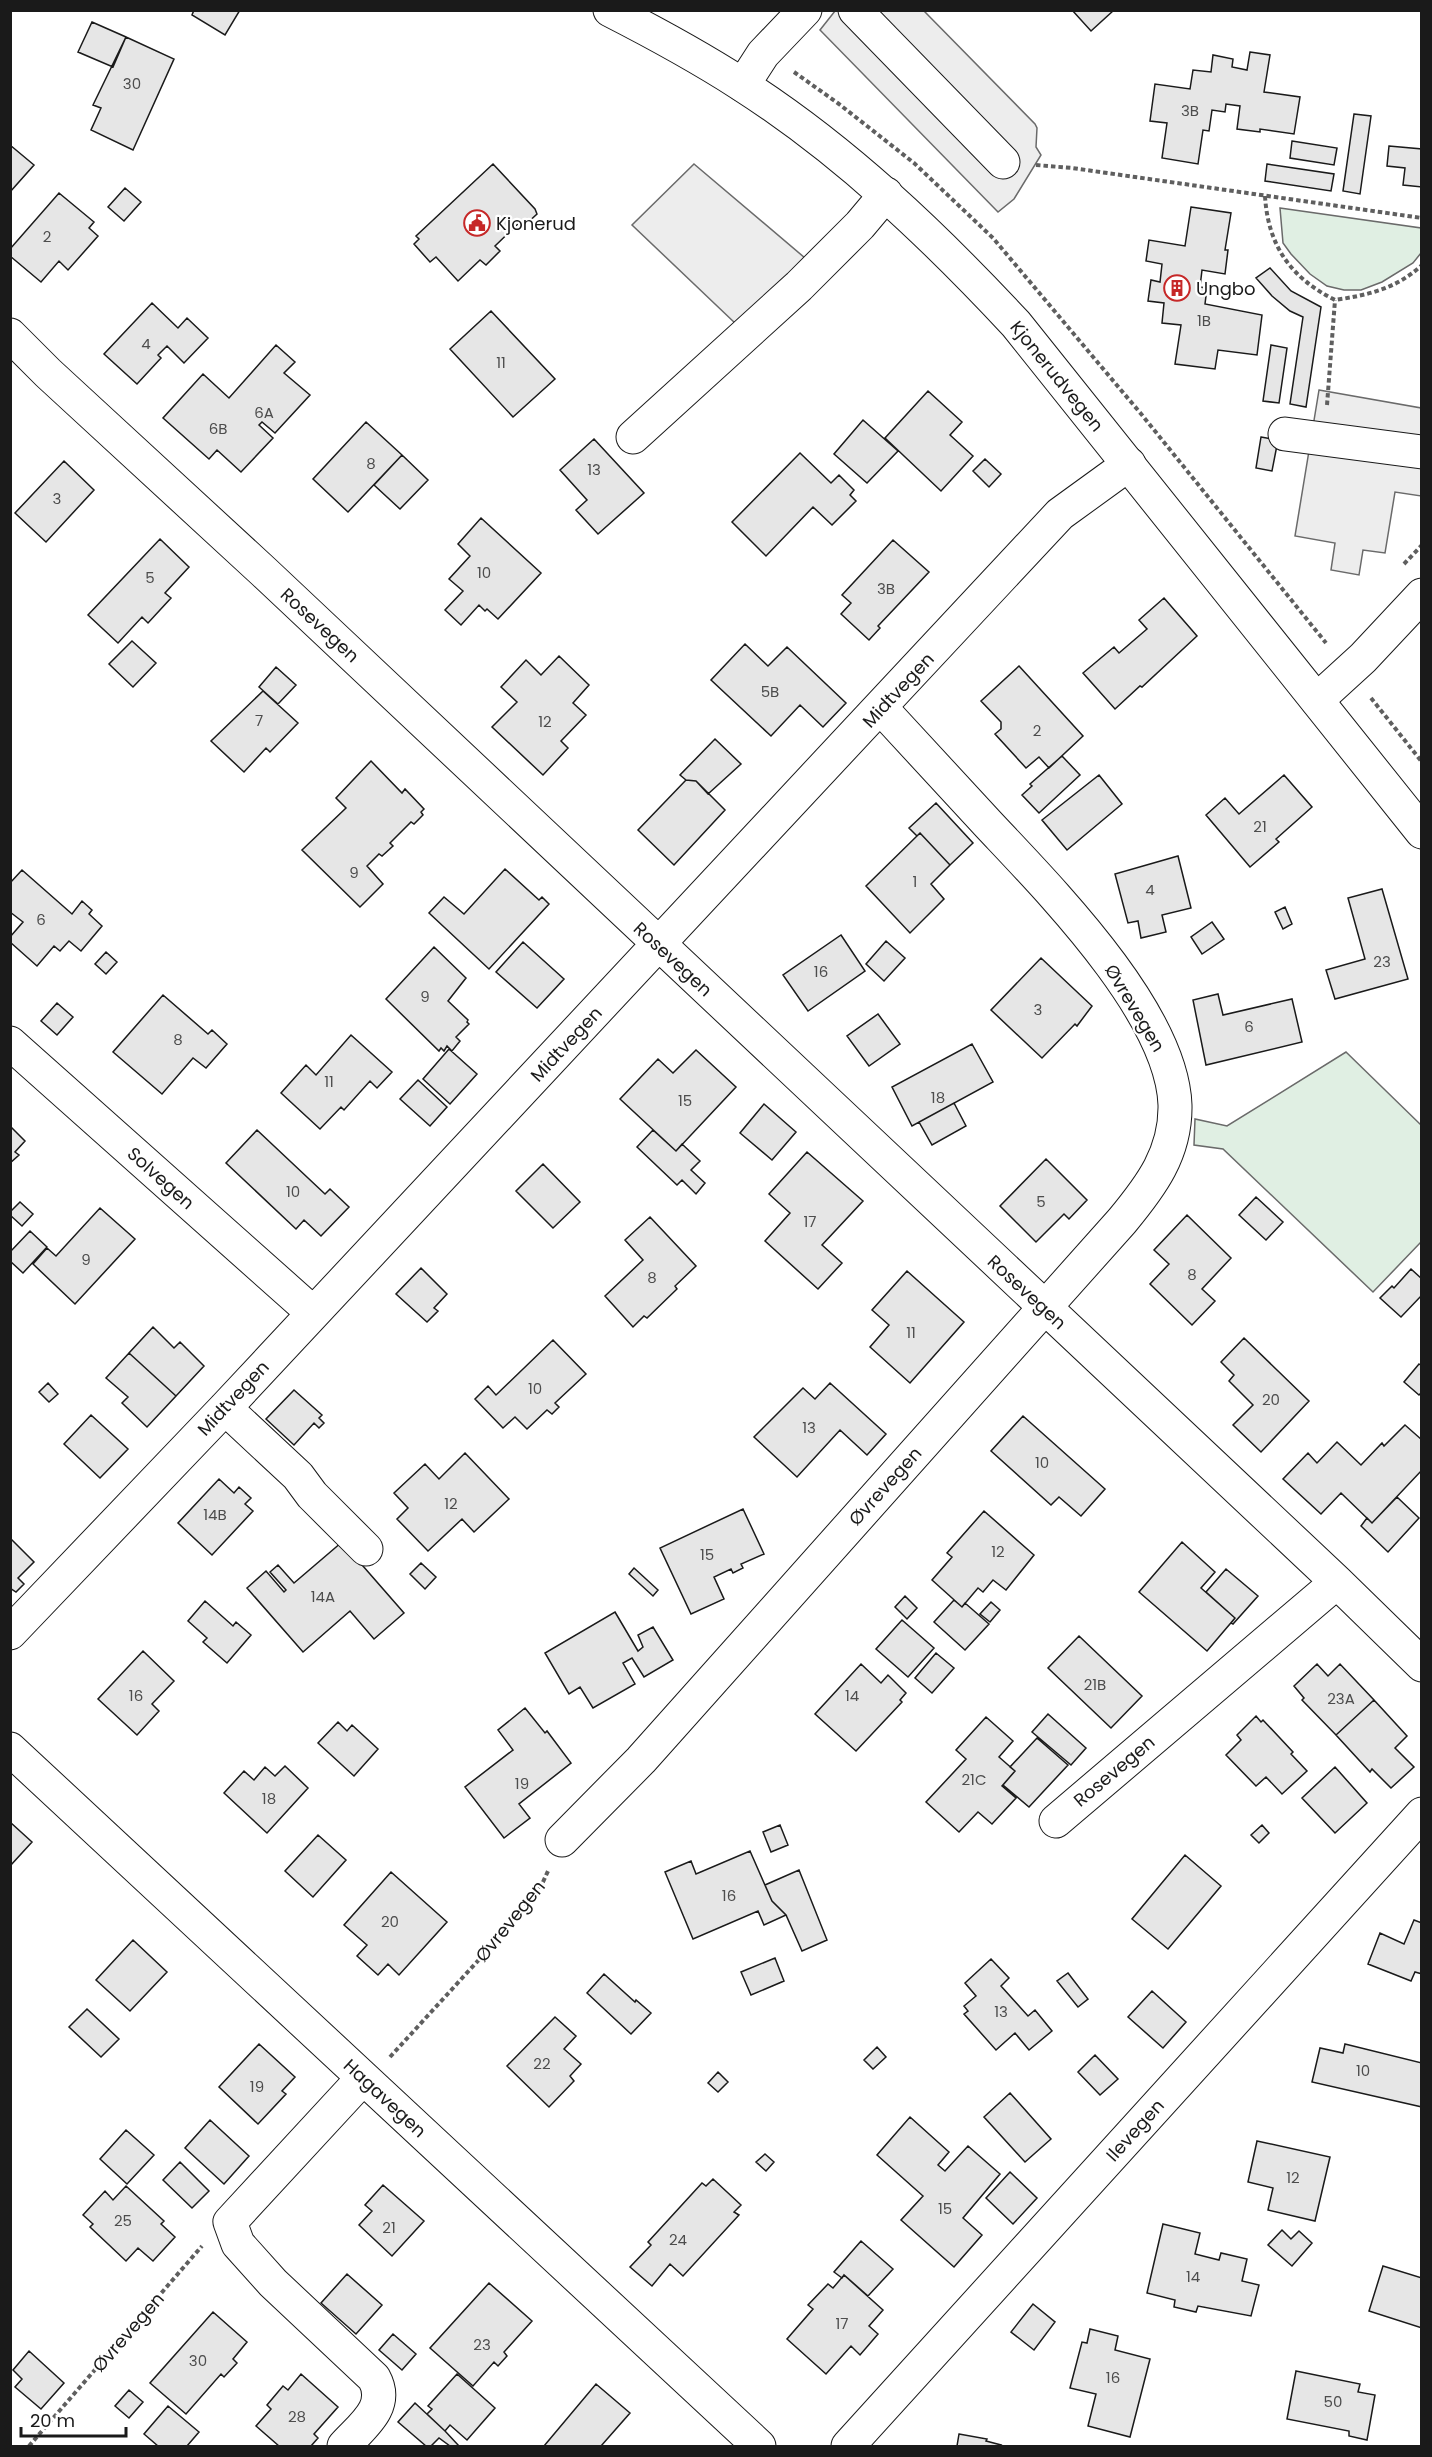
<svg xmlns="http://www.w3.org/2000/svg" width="1432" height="2457" viewBox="0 0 1432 2457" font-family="Poppins,sans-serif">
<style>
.green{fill:#e0efe3;stroke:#6a6a6a;stroke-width:1.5}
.parking{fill:#ededed;stroke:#6a6a6a;stroke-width:1.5}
.building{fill:#e6e6e6;stroke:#1a1a1a;stroke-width:1.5}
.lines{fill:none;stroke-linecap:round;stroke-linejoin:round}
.minor-casing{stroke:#1a1a1a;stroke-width:35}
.major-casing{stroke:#1a1a1a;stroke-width:35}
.path{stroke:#5f5f5f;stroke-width:4;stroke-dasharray:4.5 3;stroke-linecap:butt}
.minor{stroke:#fff;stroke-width:33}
.major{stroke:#fff;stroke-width:33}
.labels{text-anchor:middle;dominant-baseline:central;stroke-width:4.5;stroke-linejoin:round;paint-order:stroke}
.number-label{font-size:15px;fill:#4d4d4d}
.poi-label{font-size:18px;fill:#1a1a1a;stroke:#fff;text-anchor:start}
.street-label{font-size:18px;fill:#1a1a1a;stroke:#fff}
</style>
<rect width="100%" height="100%" fill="#fff"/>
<path class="green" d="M1280,208L1421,228V253L1413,263L1382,282L1361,290H1344L1327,286L1310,274L1291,254L1283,243Z
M1346,1052L1421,1125V1242L1373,1292L1223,1149L1194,1145L1195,1119L1227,1126Z"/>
<path class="parking" d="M835,11H924L1035,124L1037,128L1036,147L1041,155L1014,199L998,212L820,30Z
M694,164L805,258L736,324L632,225Z
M1319,390L1421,408V496L1395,492L1385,553L1363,550L1359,575L1331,570L1335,543L1295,536Z"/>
<path class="building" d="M194,10H240L225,35L192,15Z
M1072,10H1114L1091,31Z
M92,22L126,37L113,67L78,52Z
M126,37L174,59L133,150L91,130L101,108L93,105Z
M1250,52L1270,55L1264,92L1300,97L1294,134L1260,129V132L1237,129L1240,106L1226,104L1225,112L1212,110L1209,131L1203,130L1198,164L1162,158L1167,123L1150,121L1155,84L1190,89L1193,70L1211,72L1213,55L1233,59L1232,67L1247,70Z
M1354,114L1371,116L1360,194L1343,191Z
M1292,141L1337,148L1334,165L1290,158Z
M10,145L34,165L10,192Z
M1389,146L1422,149V187L1403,185L1405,168L1387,166Z
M493,164L535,209L537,214L525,225L521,221L495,246L500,251L486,265L480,260L458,281L436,257L430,262L414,244L419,239L416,236Z
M1267,164L1334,174L1331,191L1265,181Z
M125,188L141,202L124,221L108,207Z
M59,193L94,222L89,228L98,236L68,270L59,261L41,282L10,256V249Z
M1191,207L1231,213L1225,250H1228L1225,274L1202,270L1200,287L1207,288L1205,304L1262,315L1257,355L1218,350L1215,369L1175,364L1181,325L1162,323L1164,303L1148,301L1151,280L1160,282L1162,264L1146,261L1149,240L1185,246Z
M1270,268L1291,291L1321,307L1306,407L1290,404L1303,317L1290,311L1272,296L1256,278Z
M152,303L178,328L187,318L208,338L184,363L167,346L158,355L161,358L137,384L104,354Z
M491,311L555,379L513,417L450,349Z
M276,345L295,362L284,373L310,395L275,433L262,422L259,425L273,438L241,472L217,450L209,459L163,418L203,374L229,398Z
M1271,345L1287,348L1279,403L1263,401Z
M928,391L962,422L950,435L973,456L941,491L885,438Z
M863,420L898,451L867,483L834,454Z
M366,422L402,455L348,512L313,479Z
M1261,437L1278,440L1272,471L1256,468Z
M594,439L644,493L598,534L576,510L587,500L560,470Z
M800,453L831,483L839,475L854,490L850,495L856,501L832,525L813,507L766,556L732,522Z
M402,455L428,480L400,509L374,485Z
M985,459L1001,474L989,487L973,471Z
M64,461L94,490L46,542L15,513Z
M481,518L541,573L498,619L487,609L485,611L479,605L461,625L445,610L463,591L449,579L470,556L458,544Z
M160,539L189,567L165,593L171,598L148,623L142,617L118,643L88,615Z
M893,540L929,572L878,626L880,628L869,640L841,614L851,603L842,595Z
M1164,598L1197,636L1142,687L1140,686L1115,709L1083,673L1114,647L1119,653L1147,629L1139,620Z
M132,641L156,663L133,687L109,664Z
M745,644L768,666L787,647L846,703L823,727L800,705L771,736L711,680Z
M559,656L589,685L573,703L586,715L561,741L568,748L543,775L492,727L517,702L501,687L526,660L541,675Z
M1019,666L1083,736L1049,768L1039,757L1026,768L995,734L1001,729V722L981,701Z
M276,667L296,685L278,704L259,687Z
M263,691L298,723L270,752L266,748L244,772L211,741Z
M715,739L741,764L708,794L696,781L686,780L680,775Z
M1062,756L1080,775L1039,813L1022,795L1032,786L1030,784Z
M371,761L402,793L405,789L424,809L421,812L423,815L414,824L411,822L390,843L393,846L382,856L379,854L367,866L383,884L360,907L302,850L346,808L336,798Z
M1099,775L1122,804L1067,850L1042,820Z
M1284,775L1312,807L1276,839L1279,842L1250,867L1206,815L1225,798L1239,814Z
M686,780L696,781L725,810L674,865L638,830Z
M936,803L973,843L950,865L920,833L917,836L909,828Z
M920,833L950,865L931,884L944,899L910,933L866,886Z
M1178,856L1191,908L1162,915L1166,932L1141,938L1138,921L1128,923L1115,874Z
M505,869L539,900L542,897L549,904L489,969L429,913L444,897L464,914Z
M22,870L72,914L82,901L92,910L89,914L102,926L81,951L69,941L60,951L54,946L37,966L10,942V937L23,922L10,912V883Z
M1382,889L1408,979L1335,999L1326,970L1365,959L1348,898Z
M1285,907L1292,924L1283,929L1275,912Z
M1212,922L1224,939L1202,954L1191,937Z
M841,935L865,971L808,1011L783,975Z
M886,941L905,958L884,981L866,964Z
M523,942L564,979L537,1008L496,972Z
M434,947L466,978L448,1001L468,1020L467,1022L469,1024L456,1037L460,1041L452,1051L447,1046L444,1051L441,1048L439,1051L386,999Z
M106,952L117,962L106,974L95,964Z
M1041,958L1092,1006L1077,1026L1075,1024L1042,1058L991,1010Z
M1218,994L1223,1015L1292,999L1302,1042L1206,1065L1193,1000Z
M163,995L208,1034L212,1030L227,1044L206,1068L193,1058L162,1094L113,1052Z
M57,1003L73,1017L57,1035L41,1021Z
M878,1014L900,1044L869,1066L847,1036Z
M351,1035L392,1072L377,1088L370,1081L344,1110L341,1107L320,1129L281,1093L306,1065L316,1075Z
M972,1044L993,1082L912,1126L892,1087Z
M449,1049L477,1074L450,1104L423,1079Z
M696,1050L736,1087L676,1151L620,1099L658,1059L673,1073Z
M418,1080L447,1107L430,1126L400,1099Z
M954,1103L966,1126L932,1145L919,1122Z
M764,1104L796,1132L772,1160L740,1133Z
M10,1126L25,1141L15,1152L19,1155L10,1163Z
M257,1130L325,1194L330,1189L349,1207L321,1236L304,1220L296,1229L226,1163Z
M653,1130L676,1151L682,1144L700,1161L691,1170L705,1183L696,1194L682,1180L677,1185L637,1147Z
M807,1152L863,1201L822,1245L842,1263L818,1289L765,1241L790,1213L769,1194Z
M1046,1159L1087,1200L1069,1219L1064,1214L1036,1242L1000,1206Z
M543,1164L580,1202L553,1228L516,1191Z
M1256,1197L1283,1222L1266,1240L1239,1215Z
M20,1202L33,1214L22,1226L10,1215V1212Z
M100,1208L135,1239L75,1304L33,1264L47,1248L56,1256Z
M1187,1215L1231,1258L1202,1289L1215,1301L1192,1325L1150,1284L1169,1264L1154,1250Z
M650,1217L696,1266L675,1286L677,1289L647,1318L644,1316L633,1327L605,1296L643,1260L625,1240Z
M30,1231L47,1247L23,1273L10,1261V1252Z
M421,1268L447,1294L434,1308L438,1311L427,1322L396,1294Z
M1411,1269L1422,1279V1295L1401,1317L1380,1298L1392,1286L1394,1288Z
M907,1271L964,1322L910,1383L870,1347L889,1325L872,1310Z
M153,1327L174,1348L180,1342L204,1366L176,1396L129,1353Z
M1244,1338L1309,1401L1261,1452L1233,1425L1253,1405L1229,1381L1234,1375L1221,1362Z
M553,1340L586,1374L555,1403L559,1407L552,1414L547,1410L527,1429L515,1417L503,1428L475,1399L488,1386L496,1395Z
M129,1353L176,1396L147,1427L122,1403L128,1397L106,1378Z
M1419,1364L1422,1366V1392L1419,1395L1404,1382Z
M48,1383L58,1394L49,1402L39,1392Z
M830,1383L886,1434L867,1455L840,1430L797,1477L754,1437L803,1388L815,1399Z
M294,1390L322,1415L319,1418L324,1423L319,1428L314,1423L294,1445L266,1419Z
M91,1415L128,1449L100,1478L64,1444Z
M1023,1416L1105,1489L1081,1516L1059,1497L1051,1505L991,1451Z
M1405,1425L1422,1440V1470L1372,1523L1341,1493L1321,1514L1283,1479L1308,1453L1317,1463L1337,1442L1361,1465L1382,1443L1384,1446Z
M465,1453L509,1499L474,1532L462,1519L428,1551L397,1519L408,1508L394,1493L425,1464L439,1479Z
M219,1479L234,1493L239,1487L251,1498L245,1504L253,1511L212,1555L178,1523Z
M1397,1497L1419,1518L1388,1552L1361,1526L1367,1518L1372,1523Z
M743,1509L764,1554L741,1564L743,1568L733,1573L731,1569L714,1577L724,1599L691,1614L660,1548Z
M984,1511L1034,1555L1006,1590L993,1580L983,1592L978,1588L962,1607L932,1580L952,1557L947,1553Z
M10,1538L34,1562L18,1578L24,1584L16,1592L10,1588Z
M342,1542L404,1613L374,1639L350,1611L303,1652L247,1588L266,1571L284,1592L286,1590L270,1572L278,1565L294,1583Z
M1182,1542L1215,1572L1201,1588L1235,1618L1207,1651L1139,1592Z
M421,1563L436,1577L425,1589L410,1574Z
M634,1568L658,1590L653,1596L629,1574Z
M1226,1569L1258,1596L1233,1624L1231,1623L1235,1618L1206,1592Z
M905,1596L917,1608L907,1619L895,1607Z
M954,1600L962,1607L965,1603L989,1624L965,1650L934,1622Z
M205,1601L233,1626L236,1622L251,1635L227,1663L203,1642L207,1638L188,1621Z
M991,1602L1000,1610L990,1622L980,1614Z
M615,1612L638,1651L643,1647L638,1635L653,1627L673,1660L644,1677L632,1658L623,1663L635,1684L593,1708L580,1687L569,1694L545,1653Z
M902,1620L934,1648L908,1677L876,1649Z
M1079,1636L1142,1696L1111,1728L1048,1668Z
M143,1651L174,1681L152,1704L159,1711L137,1735L98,1699Z
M936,1653L954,1668L932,1693L915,1678Z
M861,1664L881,1683L888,1675L906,1693L900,1700L902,1702L856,1751L815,1714Z
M1317,1664L1328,1676L1340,1664L1374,1700L1336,1735L1302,1700L1304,1698L1294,1686Z
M1374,1700L1407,1736L1395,1748L1414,1767L1391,1788L1372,1769L1370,1772L1336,1735Z
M525,1708L545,1733L547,1731L571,1763L519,1804L530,1818L504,1838L465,1787L513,1750L498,1730Z
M1048,1714L1086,1748L1071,1765L1032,1732Z
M1256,1716L1261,1722L1263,1720L1293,1752L1291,1754L1307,1771L1282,1794L1266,1777L1256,1786L1226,1755L1241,1740L1237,1735Z
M986,1717L1013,1741L999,1757L1015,1771L1002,1786L1016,1798L992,1824L978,1812L959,1832L926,1802L966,1759L956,1750Z
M338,1722L347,1731L352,1725L378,1749L354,1776L318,1743Z
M1037,1738L1068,1765L1029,1807L1003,1785L1015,1771L1010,1767Z
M285,1766L308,1788L267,1833L224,1793L244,1771L254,1780L265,1767L275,1776Z
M1335,1767L1367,1803L1335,1833L1302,1798Z
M10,1822L32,1842L10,1866Z
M780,1825L788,1845L771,1852L763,1832Z
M1262,1825L1269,1833L1259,1843L1251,1835Z
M318,1835L346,1860L313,1897L285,1871Z
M750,1851L772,1901L786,1915L764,1925L758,1911L693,1939L665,1872L691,1861L696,1874Z
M1185,1855L1221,1886L1168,1949L1132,1919Z
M799,1870L827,1940L802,1951L786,1915L772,1901L765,1885Z
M391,1872L447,1922L399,1975L388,1964L378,1975L357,1956L367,1945L344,1925Z
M1414,1920L1422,1923V1974L1415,1972L1411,1981L1368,1964L1380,1933L1404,1944Z
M133,1940L167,1972L130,2011L96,1980Z
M775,1958L784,1981L751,1995L741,1972Z
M991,1959L1009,1978L1001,1986L1028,2016L1035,2010L1052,2031L1029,2050L1015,2033L996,2050L964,2014L968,2011L964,2006L976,1996L965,1983Z
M1068,1973L1088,1999L1078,2007L1057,1981Z
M604,1974L635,2002L636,2000L651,2013L631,2034L587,1993Z
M1152,1991L1186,2022L1163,2048L1128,2017Z
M87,2009L119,2039L101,2057L69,2027Z
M555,2017L576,2036L564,2049L581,2064L570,2076L574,2081L549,2107L507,2066Z
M259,2044L295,2077L282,2091L286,2094L258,2124L219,2087Z
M1345,2044L1422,2063V2107L1312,2082L1320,2048L1343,2053Z
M877,2047L886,2057L873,2069L864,2060Z
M1095,2055L1118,2079L1100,2095L1078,2072Z
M718,2072L728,2082L718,2092L708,2083Z
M1010,2093L1051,2139L1025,2162L984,2117Z
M910,2117L949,2152L938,2165L945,2171L968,2146L1000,2174L963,2218L982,2235L954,2267L901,2220L923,2196L877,2155Z
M210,2120L249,2156L224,2184L185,2148Z
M126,2130L154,2155L127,2184L100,2159Z
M1257,2141L1330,2157L1315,2221L1268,2210L1273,2188L1248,2182Z
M765,2154L774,2162L766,2171L756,2162Z
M180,2162L209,2191L192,2208L163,2180Z
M1010,2172L1037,2198L1013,2224L986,2198Z
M713,2179L741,2205L734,2212L739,2215L683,2276L670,2264L652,2286L630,2267L651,2245L648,2242L702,2183L706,2186Z
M383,2185L424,2221L392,2256L359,2225L372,2211L365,2205Z
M126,2186L164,2221L161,2224L175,2237L153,2261L138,2248L126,2261L90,2227L93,2224L83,2215L105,2191L113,2200Z
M1163,2224L1200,2233L1195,2254L1219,2260L1221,2253L1247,2259L1242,2281L1259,2285L1251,2316L1198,2306L1196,2312L1174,2307L1175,2300L1147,2293Z
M1282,2230L1291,2239L1299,2231L1312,2243L1292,2266L1268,2245Z
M861,2241L893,2269L868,2296L844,2275L842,2278L834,2272Z
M1383,2266L1422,2278V2328L1369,2311Z
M347,2274L382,2305L356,2334L321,2303Z
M844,2275L883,2310L869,2326L878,2334L860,2355L851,2346L826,2374L787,2339L813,2309L808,2305L828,2284L833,2288Z
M489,2283L532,2321L504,2352L507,2356L498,2366L494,2362L473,2386L430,2348Z
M1033,2304L1055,2322L1034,2350L1011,2332Z
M213,2312L247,2342L233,2359L237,2363L224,2377L221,2374L186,2414L150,2383Z
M1090,2329L1118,2336L1115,2350L1150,2359L1130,2437L1088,2426L1096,2394L1070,2388L1082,2342L1087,2343Z
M393,2334L416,2354L402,2370L379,2350Z
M29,2351L64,2383L41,2409L15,2387L22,2379L13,2370Z
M1296,2371L1360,2384L1358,2392L1375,2395L1367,2440L1349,2436V2431L1287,2419Z
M301,2374L338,2407L314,2434L318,2438L311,2446H279L256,2426L271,2409L267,2405L283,2386L288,2390Z
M457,2374L495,2408L467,2440L450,2425L445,2431L427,2414L432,2409L428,2406Z
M596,2384L630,2413L601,2446H544Z
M129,2390L143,2402L129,2418L115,2406Z
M415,2403L445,2431L459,2446H450L439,2438L431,2446H426L398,2422Z
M168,2406L199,2432L187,2446H158L144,2434Z
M959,2434L987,2439L986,2441L1001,2445L1000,2446H957Z"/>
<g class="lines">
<g class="minor-casing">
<path id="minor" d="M855,10L1003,162
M743,85L763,54L805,10
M10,335L48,373L264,572L1337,1582L1422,1665
M1285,434L1422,452
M633,437L799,286L860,225L886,194
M1317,700L1363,658L1422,595
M10,1043L312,1312
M225,1408L298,1476L312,1495L366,1549
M10,1633L225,1408L1060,514L1129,464
M10,1749L759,2446
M1056,1821L1337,1582
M562,1840L641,1760L1122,1221C1151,1186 1176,1153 1175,1105C1172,1013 1050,890 989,825C953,786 917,747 881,708
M344,2446C362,2426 390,2407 374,2378L273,2283L238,2244L230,2222L363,2078
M848,2446L1422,1814"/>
</g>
<g class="major-casing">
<path id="major" d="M610,10C655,33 699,57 741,84C844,150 933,235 1016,324L1422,832"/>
</g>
<path class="path" d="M794,72L839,104L914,163L993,238L1142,415L1326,643
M1036,165L1072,168L1422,218
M1265,196C1268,246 1291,278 1335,300C1368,295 1396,289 1422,265
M1327,405L1335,300
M1404,564L1422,545
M1371,698L1422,762
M390,2057L486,1952L543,1882L548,1871
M29,2446L202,2246"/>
<use href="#minor" class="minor"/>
<use href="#major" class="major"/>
</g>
<defs>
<g id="civic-ring" transform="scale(1.35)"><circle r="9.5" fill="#fff" stroke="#c62828" stroke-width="1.5"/><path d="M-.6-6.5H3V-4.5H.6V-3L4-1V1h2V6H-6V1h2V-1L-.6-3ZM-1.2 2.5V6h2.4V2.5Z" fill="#c62828"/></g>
<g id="building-ring" transform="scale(1.35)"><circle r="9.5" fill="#fff" stroke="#c62828" stroke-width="1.5"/><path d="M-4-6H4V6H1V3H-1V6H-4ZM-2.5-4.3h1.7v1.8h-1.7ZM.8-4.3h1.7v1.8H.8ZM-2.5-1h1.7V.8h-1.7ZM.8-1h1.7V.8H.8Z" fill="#c62828"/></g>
</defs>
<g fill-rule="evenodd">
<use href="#civic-ring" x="477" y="223"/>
<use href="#building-ring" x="1177" y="288"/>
</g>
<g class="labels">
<g class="number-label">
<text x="132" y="83">30</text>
<text x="1190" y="110">3B</text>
<text x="47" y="236">2</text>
<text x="1204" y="320">1B</text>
<text x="146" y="343">4</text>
<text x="501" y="362">11</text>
<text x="264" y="412">6A</text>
<text x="218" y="428">6B</text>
<text x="371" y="463">8</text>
<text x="594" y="469">13</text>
<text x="57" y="498">3</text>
<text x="484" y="572">10</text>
<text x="150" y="577">5</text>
<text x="886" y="588">3B</text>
<text x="770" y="691">5B</text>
<text x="259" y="720">7</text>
<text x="545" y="721">12</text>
<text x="1037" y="730">2</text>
<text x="1260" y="826">21</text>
<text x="354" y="872">9</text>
<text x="915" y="881">1</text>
<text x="1150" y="889">4</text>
<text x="41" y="919">6</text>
<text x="1382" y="961">23</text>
<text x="821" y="971">16</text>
<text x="425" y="996">9</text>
<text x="1038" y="1009">3</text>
<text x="1249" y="1026">6</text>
<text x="178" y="1039">8</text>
<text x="329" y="1081">11</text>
<text x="938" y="1097">18</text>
<text x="685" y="1100">15</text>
<text x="293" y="1191">10</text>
<text x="1041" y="1201">5</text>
<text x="810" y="1221">17</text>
<text x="86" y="1259">9</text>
<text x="1192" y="1274">8</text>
<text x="652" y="1277">8</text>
<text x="911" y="1332">11</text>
<text x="535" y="1388">10</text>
<text x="1271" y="1399">20</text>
<text x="809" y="1427">13</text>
<text x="1042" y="1462">10</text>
<text x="451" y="1503">12</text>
<text x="215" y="1514">14B</text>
<text x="998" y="1551">12</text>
<text x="707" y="1554">15</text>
<text x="323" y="1596">14A</text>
<text x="1095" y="1684">21B</text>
<text x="136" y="1695">16</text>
<text x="852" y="1695">14</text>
<text x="1341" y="1698">23A</text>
<text x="974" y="1779">21C</text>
<text x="522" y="1783">19</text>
<text x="269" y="1798">18</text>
<text x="729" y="1895">16</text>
<text x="390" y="1921">20</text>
<text x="1001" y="2011">13</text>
<text x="542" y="2063">22</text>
<text x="1363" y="2070">10</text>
<text x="257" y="2086">19</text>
<text x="1293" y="2177">12</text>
<text x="945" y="2208">15</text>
<text x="123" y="2220">25</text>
<text x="389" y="2227">21</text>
<text x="678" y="2239">24</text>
<text x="1193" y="2276">14</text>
<text x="842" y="2323">17</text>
<text x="482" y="2344">23</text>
<text x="198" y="2360">30</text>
<text x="1113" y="2377">16</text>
<text x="1333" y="2401">50</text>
<text x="297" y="2416">28</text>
</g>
<g class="poi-label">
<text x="496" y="223">Kjonerud</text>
<text x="1196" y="288">Ungbo</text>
</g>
<g class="street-label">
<text transform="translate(1057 376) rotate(51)">Kjonerudvegen</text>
<text transform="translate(320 625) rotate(43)">Rosevegen</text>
<text transform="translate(898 690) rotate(-47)">Midtvegen</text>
<text transform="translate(673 959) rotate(43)">Rosevegen</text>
<text transform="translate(1135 1008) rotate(59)">Øvrevegen</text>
<text transform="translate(566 1044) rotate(-47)">Midtvegen</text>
<text transform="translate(161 1178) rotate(42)">Solvegen</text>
<text transform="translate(1027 1292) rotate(43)">Rosevegen</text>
<text transform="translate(233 1398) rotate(-47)">Midtvegen</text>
<text transform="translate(885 1486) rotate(-48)">Øvrevegen</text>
<text transform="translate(1114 1771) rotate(-40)">Rosevegen</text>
<text transform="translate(510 1921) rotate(-51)">Øvrevegen</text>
<text transform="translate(385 2098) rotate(43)">Hagavegen</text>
<text transform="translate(1135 2130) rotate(-48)">Ilevegen</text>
<text transform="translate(128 2332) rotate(-49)">Øvrevegen</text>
</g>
</g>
<rect width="1432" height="2457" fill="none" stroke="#1a1a1a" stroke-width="24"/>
<path d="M21 2427v9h105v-9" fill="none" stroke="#1a1a1a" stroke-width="3"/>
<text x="30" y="2427" font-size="18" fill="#1a1a1a" stroke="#ffffff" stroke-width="4.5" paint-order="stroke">20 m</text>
</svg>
